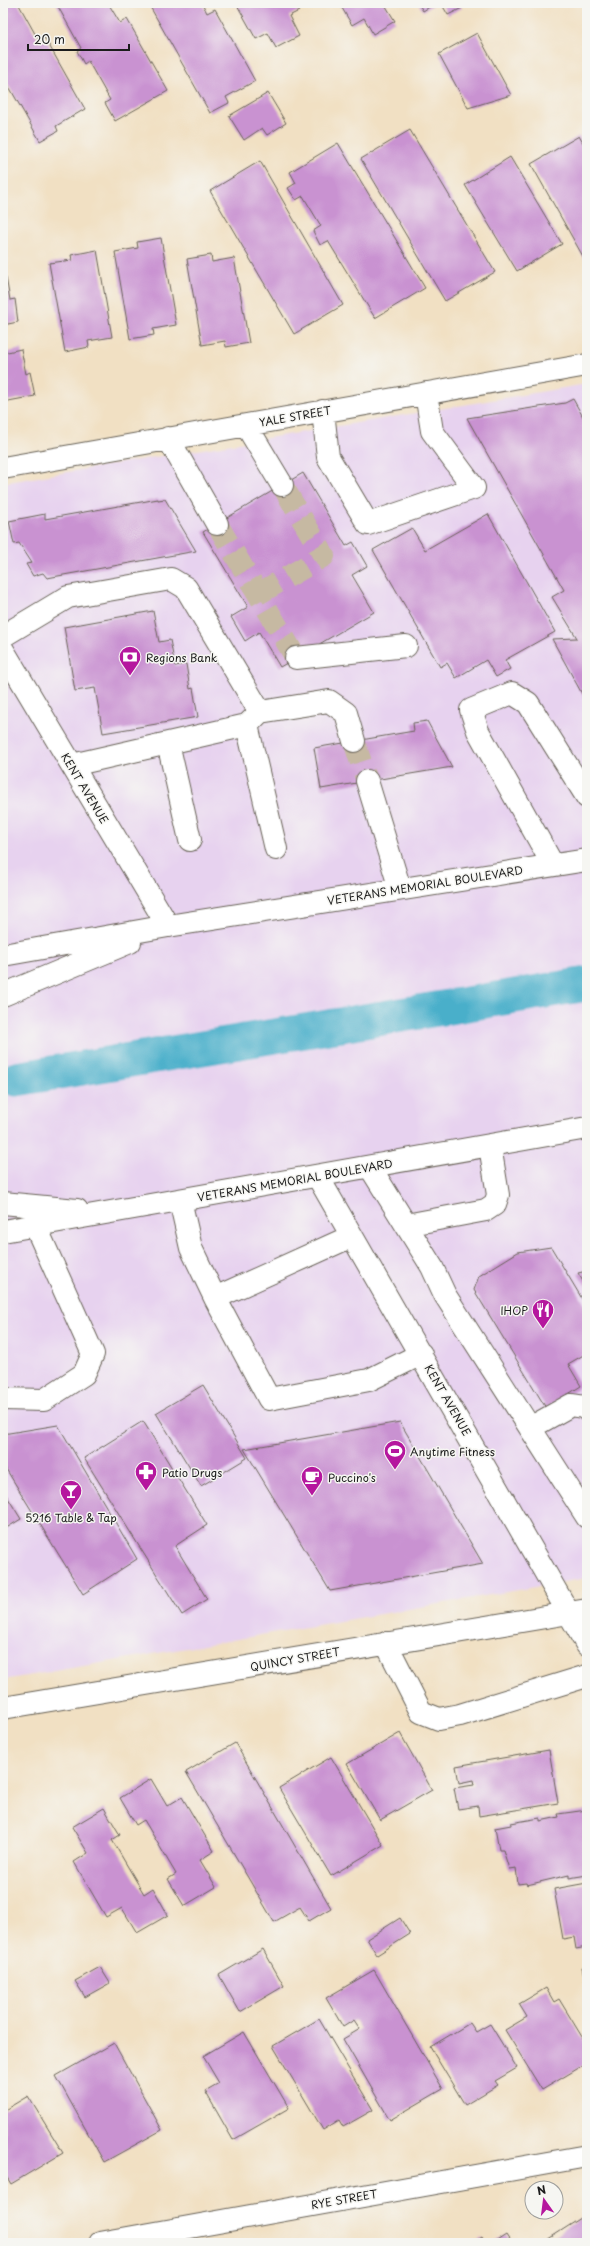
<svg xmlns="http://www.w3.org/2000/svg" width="590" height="2246" viewBox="0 0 590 2246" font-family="'Playpen Sans',sans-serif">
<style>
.built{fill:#e7d2ef}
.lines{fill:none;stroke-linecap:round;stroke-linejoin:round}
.canal{stroke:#4aafca;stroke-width:35}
.building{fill:#c992d1}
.minor-tunnel{stroke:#c6b9a2;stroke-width:22;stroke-dasharray:22 11;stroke-linecap:butt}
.minor-casing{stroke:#676156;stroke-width:24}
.major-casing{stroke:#676156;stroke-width:24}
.minor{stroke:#fff;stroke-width:22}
.major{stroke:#fff;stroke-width:22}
.labels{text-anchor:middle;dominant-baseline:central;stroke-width:3;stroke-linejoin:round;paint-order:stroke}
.street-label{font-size:11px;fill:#1c1c1c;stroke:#f6f6f2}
.poi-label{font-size:11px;fill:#1c1c1c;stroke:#f6f6f2;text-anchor:start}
</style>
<rect width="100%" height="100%" fill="#f6f6f2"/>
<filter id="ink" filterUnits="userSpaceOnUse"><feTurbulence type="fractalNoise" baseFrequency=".025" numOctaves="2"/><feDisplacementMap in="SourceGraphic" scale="8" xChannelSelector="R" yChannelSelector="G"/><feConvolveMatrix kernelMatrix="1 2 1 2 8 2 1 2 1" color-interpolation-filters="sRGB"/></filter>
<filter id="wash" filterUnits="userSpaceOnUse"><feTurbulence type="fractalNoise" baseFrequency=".012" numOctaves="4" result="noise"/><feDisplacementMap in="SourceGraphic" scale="16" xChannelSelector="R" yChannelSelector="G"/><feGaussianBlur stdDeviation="0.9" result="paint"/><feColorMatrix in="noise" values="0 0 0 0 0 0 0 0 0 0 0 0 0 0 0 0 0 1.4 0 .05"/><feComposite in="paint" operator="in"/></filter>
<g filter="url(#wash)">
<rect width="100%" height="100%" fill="#f1e0c3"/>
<path class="built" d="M587,384V1578L3,1680V483Z"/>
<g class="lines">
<path class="canal" d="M16,1079L587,984"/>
</g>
<g id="blocks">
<path class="building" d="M3,3H18L39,41L45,38L85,109L56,126L58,131L40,141L3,76Z
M56,3H108L120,23L127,19L168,91L115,121L105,103L110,100L88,61L84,64L77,51L81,48Z
M148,3H202L207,13L215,9L255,81L226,97L229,103L210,113Z
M236,3H294L299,11L289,16L299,36L276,48L268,33L256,39Z
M339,3H384L395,21L373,34L364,18L352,25Z
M418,3H436L423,11Z
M441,3H459L462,8L448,15Z
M477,33L511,95L468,108L439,54Z
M268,93L286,123L267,135L262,128L244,140L229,116Z
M410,130L495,272L445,301L361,159Z
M579,136L587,150V258L585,260L531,164Z
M338,143L425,288L375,318L328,241L320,245L313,231L321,226L303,196L296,200L288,188L296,183L290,172Z
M510,157L562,244L517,271L465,185Z
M260,161L343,305L294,334L210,191Z
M161,238L176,325L153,329L154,335L130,339L115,252L138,248L137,242Z
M97,250L112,337L88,341L89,347L65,352L49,263L72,260L71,255Z
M211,255L212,262L234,258L249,343L226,347L225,341L202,345L187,259Z
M3,277H6L10,300L15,299L18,322L3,325Z
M21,349L26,374L30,372L35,396L3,402V353Z
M573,399L587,424V703L552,639L577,638L552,597L564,590L467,418L565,403Z
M303,473L346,546L353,542L367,566L352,575L374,612L280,667L259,632L245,641L231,617L248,607L203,532Z
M158,499V500L165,499L196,551L47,578L43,573L33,576L26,564L32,563L19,543L14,544L9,521L45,514V519Z
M488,514L555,632L505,660L510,669L496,677L486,660L456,678L447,663L440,667L373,550L412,528L425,550Z
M153,611L159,642L170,640L175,666L186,664L190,689L193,688L198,717L103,733L95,688L75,691L64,627Z
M427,721L452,767L321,789L314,748L414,731L413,723Z
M551,1247L587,1307V1353L568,1364L581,1386L546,1408L474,1290L479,1276L518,1252Z
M587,1271V1288L578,1273Z
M203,1385L247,1458L201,1486L156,1413Z
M143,1421L207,1525L175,1546L207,1599L182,1615L84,1458Z
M400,1422L483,1564L330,1591L244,1449Z
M58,1425L137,1559L83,1594L3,1464V1434Z
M3,1490L21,1519L3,1530Z
M400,1733L432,1790L380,1820L347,1764Z
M235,1743L331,1908L309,1921L300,1907L274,1922L186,1772Z
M549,1750L558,1803L479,1816L478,1806L458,1809L454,1788L474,1785L473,1780L459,1783L456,1766Z
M331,1757L383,1845L331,1876L279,1788Z
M151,1779L167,1806L182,1797L214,1851L200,1860L216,1887L184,1906L168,1879L176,1874L144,1820L136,1825L120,1798Z
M104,1808L120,1835L112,1840L144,1894L153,1888L168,1915L137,1933L122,1908L106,1917L74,1862L88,1853L72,1827Z
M587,1810V1875L569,1878V1875L527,1885L526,1883L518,1884L516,1868L509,1869L503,1850H499L495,1828L511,1825V1823L540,1818V1821L559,1817L558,1814Z
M587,1883V1947L576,1949L574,1937L563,1939L554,1889Z
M400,1918L410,1934L377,1955L367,1939Z
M263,1949L284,1986L240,2012L219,1975Z
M100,1967L110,1983L85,1997L75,1981Z
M582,1967H587V1989H586Z
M374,1970L443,2089L390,2120L343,2039L360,2029L354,2020L343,2027L326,1998Z
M546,1988L554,2002L559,1999L587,2045V2063L542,2090L505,2030L527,2017L519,2004Z
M319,2019L373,2110L343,2127L339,2120L323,2130L273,2046Z
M470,2023L476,2032L490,2024L517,2068L495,2081L498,2085L465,2105L430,2047Z
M244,2032L289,2108L233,2140L205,2091L219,2083L203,2056Z
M114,2043L162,2130L104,2162L56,2076Z
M28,2096L63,2153L11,2184L3,2171V2111Z
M581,2218L587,2227V2243H542Z
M507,2234L513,2243H493Z
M482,2237L485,2243H473Z"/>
</g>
</g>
<g filter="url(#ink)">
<use href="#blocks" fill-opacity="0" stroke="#676156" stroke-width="1"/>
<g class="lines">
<path class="minor-tunnel" d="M217,524L296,658
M258,594L324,556L282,485
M354,741L367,781"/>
<g class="minor-casing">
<path id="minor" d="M323,411L328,457L368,524L474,488L432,431L426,393
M246,425L282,485
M168,438L217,524
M3,468L587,365
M3,636L68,597L171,579L186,588L260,712
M3,650L168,926
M296,658L406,646
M247,725L276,849
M168,743L190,840
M72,765L247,725L260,712L329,701L346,713L354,741
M367,781L400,889
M553,865L478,731L471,710L512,693L528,703L587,797
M370,1167L432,1267L445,1295L587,1517
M318,1177L587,1645
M180,1200L191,1248L215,1298L269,1399L369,1380L421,1354
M406,1225L486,1210L495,1204L498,1195L490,1146
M215,1298L352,1236
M3,1399L44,1400L84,1374L93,1354L35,1225
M530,1428L571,1405L585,1407L587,1410
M386,1643L421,1712L439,1719L460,1715L587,1676
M3,1708L587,1610
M100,2243L587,2156"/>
</g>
<g class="major-casing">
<path id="major" d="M3,955L168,926L587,860
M3,995L130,942
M3,1203L77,1210
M3,1231L587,1128"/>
</g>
<use href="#minor" class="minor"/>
<use href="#major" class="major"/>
</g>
</g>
<defs>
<g id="bank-pin" transform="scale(1.15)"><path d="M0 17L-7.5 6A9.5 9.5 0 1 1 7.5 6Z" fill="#b5179e" stroke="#f6f6f2"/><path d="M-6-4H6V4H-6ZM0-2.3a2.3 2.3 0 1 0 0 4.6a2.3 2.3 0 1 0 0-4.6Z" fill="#fff"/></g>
<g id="restaurant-pin" transform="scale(1.15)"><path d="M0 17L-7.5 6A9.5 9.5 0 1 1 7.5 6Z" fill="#b5179e" stroke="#f6f6f2"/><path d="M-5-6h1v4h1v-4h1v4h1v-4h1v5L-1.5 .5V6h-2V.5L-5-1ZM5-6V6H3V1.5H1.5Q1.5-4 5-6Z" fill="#fff"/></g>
<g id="stadium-pin" transform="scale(1.15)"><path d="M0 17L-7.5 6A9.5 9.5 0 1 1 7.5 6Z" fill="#b5179e" stroke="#f6f6f2"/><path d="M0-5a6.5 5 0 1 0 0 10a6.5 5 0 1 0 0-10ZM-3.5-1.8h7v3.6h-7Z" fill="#fff"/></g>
<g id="pharmacy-pin" transform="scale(1.15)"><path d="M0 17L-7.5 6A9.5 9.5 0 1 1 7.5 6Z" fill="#b5179e" stroke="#f6f6f2"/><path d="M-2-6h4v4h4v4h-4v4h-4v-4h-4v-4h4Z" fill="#fff"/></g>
<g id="cafe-pin" transform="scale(1.15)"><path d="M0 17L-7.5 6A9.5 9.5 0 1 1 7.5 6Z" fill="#b5179e" stroke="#f6f6f2"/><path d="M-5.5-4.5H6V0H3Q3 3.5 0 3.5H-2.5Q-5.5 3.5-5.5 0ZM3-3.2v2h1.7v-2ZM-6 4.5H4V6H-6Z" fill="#fff"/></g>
<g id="bar-pin" transform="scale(1.15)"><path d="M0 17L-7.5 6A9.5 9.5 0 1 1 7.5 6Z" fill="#b5179e" stroke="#f6f6f2"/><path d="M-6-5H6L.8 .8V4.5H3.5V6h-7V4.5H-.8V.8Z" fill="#fff"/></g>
</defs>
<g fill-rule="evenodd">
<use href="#bank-pin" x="130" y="657"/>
<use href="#restaurant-pin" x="543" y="1310"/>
<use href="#stadium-pin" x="395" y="1451"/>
<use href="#pharmacy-pin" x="146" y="1472"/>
<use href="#cafe-pin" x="312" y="1477"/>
<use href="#bar-pin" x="71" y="1491"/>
</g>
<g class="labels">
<g class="street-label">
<text transform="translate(295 416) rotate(-10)">YALE STREET</text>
<text transform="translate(85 788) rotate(59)">KENT AVENUE</text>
<text transform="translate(425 885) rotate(-9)">VETERANS MEMORIAL BOULEVARD</text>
<text transform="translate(295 1180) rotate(-10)">VETERANS MEMORIAL BOULEVARD</text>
<text transform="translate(448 1400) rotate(60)">KENT AVENUE</text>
<text transform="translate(295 1659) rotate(-10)">QUINCY STREET</text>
<text transform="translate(344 2199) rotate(-10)">RYE STREET</text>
</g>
<g class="poi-label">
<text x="146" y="657">Regions Bank</text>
<text x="528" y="1310" text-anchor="end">IHOP</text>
<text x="410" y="1451">Anytime Fitness</text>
<text x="162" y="1472">Patio Drugs</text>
<text x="328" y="1477">Puccino's</text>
<text x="71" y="1517" text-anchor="middle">5216 Table &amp; Tap</text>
</g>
</g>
<rect width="590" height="2246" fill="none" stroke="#f6f6f2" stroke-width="16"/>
<g transform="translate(544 2200) rotate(346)"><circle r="19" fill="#f6f6f2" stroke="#9f9f9c"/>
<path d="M0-3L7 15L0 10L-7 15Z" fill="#b5179e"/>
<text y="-6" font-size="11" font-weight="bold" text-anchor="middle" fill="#1c1c1c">N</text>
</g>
<path d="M28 44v6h101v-6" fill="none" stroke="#1c1c1c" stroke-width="2"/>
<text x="34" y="44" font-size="12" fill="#1c1c1c" stroke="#f6f6f2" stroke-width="3" paint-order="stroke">20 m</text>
</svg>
